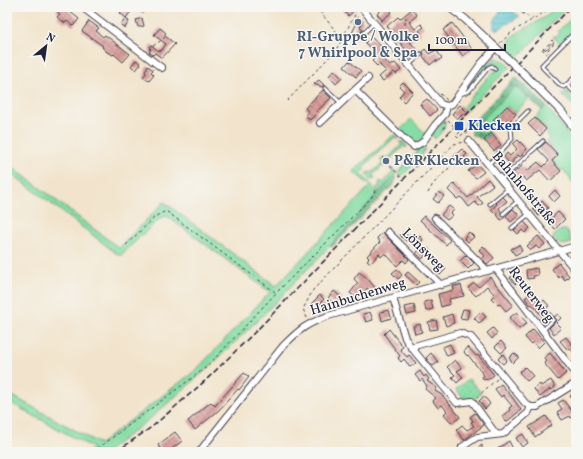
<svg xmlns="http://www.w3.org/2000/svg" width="583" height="459" viewBox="0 0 583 459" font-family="Vollkorn,serif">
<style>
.green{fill:#84dda3;stroke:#53806f}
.forest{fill:url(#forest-firs);stroke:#466f62}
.park{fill:url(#park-dots);stroke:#53806f}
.water{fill:url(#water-rules);stroke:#3d7484}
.building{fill:url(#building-cross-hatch)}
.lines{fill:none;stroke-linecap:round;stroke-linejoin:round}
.service-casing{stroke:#413f51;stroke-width:5}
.minor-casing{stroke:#413f51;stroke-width:8}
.tertiary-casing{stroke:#413f51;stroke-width:9}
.path{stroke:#413f51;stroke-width:1;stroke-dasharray:3 3;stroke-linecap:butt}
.service{stroke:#fff;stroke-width:3}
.minor{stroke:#fff;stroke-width:6}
.tertiary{stroke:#fff;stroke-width:7}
.rail{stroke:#22223b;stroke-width:1.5;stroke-dasharray:6 3;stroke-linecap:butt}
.tertiary-bridge-casing{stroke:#413f51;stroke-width:9;stroke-linecap:butt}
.path-bridge{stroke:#413f51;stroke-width:1;stroke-dasharray:3 3;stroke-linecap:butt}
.tertiary-bridge{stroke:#fff;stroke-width:7}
.service-dot{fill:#5c6f8a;stroke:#f6f6f2;stroke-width:1.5}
.transit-dot{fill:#1a4fb4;stroke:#f6f6f2;stroke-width:1.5}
.labels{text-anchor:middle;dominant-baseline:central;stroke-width:3;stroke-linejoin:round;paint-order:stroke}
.service-label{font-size:14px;font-weight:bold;fill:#4e5e75;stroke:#f6f6f2}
.transit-label{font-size:14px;font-weight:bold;fill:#164399;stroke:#f6f6f2;text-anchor:start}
.street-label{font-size:14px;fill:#22223b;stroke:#f6f6f2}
</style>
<defs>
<pattern id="forest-firs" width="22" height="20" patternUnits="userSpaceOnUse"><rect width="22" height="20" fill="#6bbc89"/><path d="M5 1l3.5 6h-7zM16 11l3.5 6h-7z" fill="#589871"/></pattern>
<pattern id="park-dots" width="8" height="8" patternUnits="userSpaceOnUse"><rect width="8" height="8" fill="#84dda3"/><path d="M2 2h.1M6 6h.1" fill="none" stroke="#72bd8d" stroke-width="1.8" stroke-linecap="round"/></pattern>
<pattern id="water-rules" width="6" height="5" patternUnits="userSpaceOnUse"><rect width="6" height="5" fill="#58c6cd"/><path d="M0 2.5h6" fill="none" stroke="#48a0a8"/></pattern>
<pattern id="building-cross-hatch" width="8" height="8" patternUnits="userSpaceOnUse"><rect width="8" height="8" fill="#d99c99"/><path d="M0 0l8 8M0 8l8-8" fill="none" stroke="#b07f7e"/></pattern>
</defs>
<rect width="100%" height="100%" fill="#f6f6f2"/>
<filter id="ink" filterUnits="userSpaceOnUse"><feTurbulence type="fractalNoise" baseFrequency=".025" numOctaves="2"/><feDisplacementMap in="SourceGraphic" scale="8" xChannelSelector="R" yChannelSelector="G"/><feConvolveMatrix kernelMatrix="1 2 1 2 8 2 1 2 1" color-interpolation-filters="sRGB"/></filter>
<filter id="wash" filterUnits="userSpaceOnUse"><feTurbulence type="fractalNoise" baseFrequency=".012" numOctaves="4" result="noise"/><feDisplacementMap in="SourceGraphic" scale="16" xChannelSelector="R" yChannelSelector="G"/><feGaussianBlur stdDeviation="0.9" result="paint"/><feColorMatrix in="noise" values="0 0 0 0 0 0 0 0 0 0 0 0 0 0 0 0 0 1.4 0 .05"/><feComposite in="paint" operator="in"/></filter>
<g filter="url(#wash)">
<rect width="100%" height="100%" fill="#f2e4cc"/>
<path class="green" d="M557,7H567L516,59L507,49C507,43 510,40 514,35L547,16Z
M571,19L576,24V28L560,44L553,37L554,35L556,37L560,33L558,31Z
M496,58L504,61L510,67L466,111L462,108L489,76L499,68L498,65L494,63L490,65L468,90H466L485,66Z
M516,86L529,99L515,113L507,106L493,120L496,123L488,131L490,134L488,136L487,134C480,134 478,133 475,127Z
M566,91L576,101V108L562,95Z
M546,106L576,144V182L574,184L563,169L561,171L552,161L558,155L546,142L549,139L546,129L535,118Z
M411,119L426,134C415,149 410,140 399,131Z
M444,120C448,128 440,133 435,139L431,135Z
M395,134L398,138L397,140L395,137L363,167L364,171L361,174L372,185L377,193L380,181L383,183L393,172L392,169L397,173L359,214L357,218L262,316L206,370L147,421L106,452H88L93,448L7,401V393L100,444L196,370L270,292L167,216L160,218L120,256L7,170V163L119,248L164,202L276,286L370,186L353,171Z
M399,142H404L407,147L406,148L404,146L389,160L391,162L390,163L384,157L388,158L402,144Z
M422,146L425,150L422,153L423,154L402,176L398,172L418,151L415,148Z
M382,158L388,165L387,166L385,164L373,175L375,178L370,179L367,175V173L368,172L371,173L383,163L380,160Z
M561,230H565L568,232L572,243L561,245L553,238L555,234Z"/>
<path class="forest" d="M516,77L546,106L542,110L516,86L475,127L481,134H487L488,136L484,140L472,135L471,127L474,121Z
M394,176L397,179L394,182L395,183L332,247L330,246L357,218L359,214Z"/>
<path class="park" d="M469,379L481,393L472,401L463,398L456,389Z"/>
<path class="water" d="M502,7H506L520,16L497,30L494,28V22Z"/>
<g id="blocks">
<path class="building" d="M60,7H71L68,10L79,19L73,26L67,21L65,23L57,17L60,14L56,11Z
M124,7H134L126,18L120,13Z
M135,7H148L143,13Z
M340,7H351L354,11L348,16Z
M385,7H392L389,9L392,12L382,20L377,14Z
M412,9L417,15L409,22L415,29L421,24L424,27L419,31L421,33L410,42L419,52L412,58L387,26L398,17L400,19Z
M357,17L363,21L360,27L363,29L357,39L351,35L356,25L354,23Z
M142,18L144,26L138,27L136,20Z
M125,19L129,21L125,28L121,25Z
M89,21L99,28L96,31L103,37L105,35L130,54L123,62L114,54L113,55L107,52L102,47L103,46L82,31Z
M452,23L472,49L463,56L443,30Z
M160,28L166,33L164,35L175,44L162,58L155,53L153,55L149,52L151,49L149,48L151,45L159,51L162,50L166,44L154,35Z
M371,37L385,50L380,55L390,66L395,63L401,70L396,74L394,72L383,81L379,77L386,71L379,64L377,66L372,61L375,58L372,56L376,53L365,43Z
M425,49L429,54L436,50L442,58L437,62L436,60L430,65L423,56L424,54L423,52Z
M136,60L141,64L136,70L131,66Z
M349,61L361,71L356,77L344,67Z
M148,66L153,70L151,72L154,75L149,81L143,77L146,73L145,71Z
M334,70L342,78L336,84L329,76Z
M319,80L324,85L322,87L314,84Z
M403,82L413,92L404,102L399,97L404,91L399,86Z
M323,90L331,98L316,112L317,113L310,120L305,115L309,112L305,108Z
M427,99L437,110L430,116L420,104Z
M460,105L466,111L458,119L452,114Z
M507,106L516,114L502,129L493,120Z
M535,118L546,129L540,136L528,124Z
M491,133L501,145L494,151L484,140Z
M518,140L527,149L520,157L518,155L513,160V162L510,164L504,157L507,153L510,156L517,149L513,144Z
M546,142L558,155L552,161L561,171L550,181L540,170L526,181L523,177L515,184L509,177L522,166L527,171L538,162L543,167L549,161L538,149Z
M462,149L467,154L464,157L465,158L456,166L451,161L454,158L453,157Z
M477,164L484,172L476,178L468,171Z
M488,179L493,185L477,197L483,203L479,206L475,202L469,207L463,199L460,197L457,199L448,190L454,183L468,198Z
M555,190L560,196L554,202L549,196Z
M439,192L444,196L438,203L433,199Z
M503,197L507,201L499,208L501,212V216L505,217L501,220L495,212L494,213L491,210L497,204L496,203Z
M542,201L548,208L539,216L533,209Z
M449,206L454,210L451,213L453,215L447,220L441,215Z
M513,209L519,215L511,222L506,216Z
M558,212L565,219L555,229L548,221Z
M424,216L450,240L446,245L420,220Z
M524,222L530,228L525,233L522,230L518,234L514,230Z
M383,232L385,235L409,259L406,263L403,260L397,266L385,253L381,257L379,254L371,263L367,260L369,258L367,256L380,242L377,238Z
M403,232L409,237L406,241L400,235Z
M469,232L474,237L468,242L464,238Z
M420,236L423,240L417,246L413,243Z
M538,236L545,244L539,249L536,246L531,250L527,246Z
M519,245L522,251L515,255L511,249Z
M483,246L494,258L487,264L482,259L485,256L479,250Z
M428,248L430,251L422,259L416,253L420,250L423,252Z
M466,255L474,263L468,269L460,261Z
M559,263L569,276L565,280L561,275L559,278L552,269Z
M441,264L446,269L440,275L436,269Z
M537,268L538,275L533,276L534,278L527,279L526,270Z
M397,269L402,275L398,279L392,273Z
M359,272L367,278L377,290L373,293L367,288L358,299L350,293L358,283L354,279Z
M408,272L419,282L416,285L405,275Z
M515,273L520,280L515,284L510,278Z
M490,277L513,305L506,311L500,304L498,305L491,298L495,295L487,286L476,296L468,288L474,283L479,287Z
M461,285L464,296L449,299L450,304L441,307L438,294L454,290L453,286Z
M334,291L342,298L335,305L328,298Z
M531,293L539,304L544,300L549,306L546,308L554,317L558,314L561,318L556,323L561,328L554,334L549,328L555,322L556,319L552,317L545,323L541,318L543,317L532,304L530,305L525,298Z
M320,295L324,299L320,303L325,307L321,312L316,307L314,309L310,305Z
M431,300L433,309L426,311L424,302Z
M414,305L416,313L407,315L405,307Z
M463,309L469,310L467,319L460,318Z
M389,310L391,318L382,321L380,312Z
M370,312L373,320L366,322L363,314Z
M481,312L486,317L479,323L474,318Z
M517,312L527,323L519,329L509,318Z
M452,314L454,323L446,326L443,317Z
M436,320L438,329L430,330L428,322Z
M420,324L422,332L415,334L413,326Z
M493,328L497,333L492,339L487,333Z
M389,329L403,347L400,349L407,357L409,355L416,363L410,367L404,359L401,362L398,358L400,356L384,334Z
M533,329L544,342L538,348L533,342L531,344L525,337Z
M566,337L574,347L576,345V355L570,348L568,350L560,341Z
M501,341L507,348L501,353L495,347Z
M450,344L454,353L447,356L443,347Z
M468,347L476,356L478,355L494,375L487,380L486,379L484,380L482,377L484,376L483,374L468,355L467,356L464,352Z
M431,353L438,362L433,366L426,358Z
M514,353L519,357L513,363L509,358Z
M550,353L566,373L558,380L544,363L546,361L544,358Z
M503,354L507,360L503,364L498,359Z
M455,360L462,368L457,371L463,377L457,383L452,377L455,375L447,367Z
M525,367L533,376L527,381L519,372Z
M420,371L424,377L426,375L429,379L427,381L437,388L435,391L442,395L460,417L452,423L444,414L447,411L442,405L438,408L433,401L436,398L425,389L427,386L422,379L420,381L415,375Z
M244,373L249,377L239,390L238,389L219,410L195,430L188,421L211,402L215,406Z
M551,380L555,387L551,390L550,389L540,397L534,389L540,384L541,386Z
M501,384L512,397L521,410L506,422L502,416L510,410L509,408L512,406L503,395L501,397L495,389Z
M574,393L576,395V405L570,396Z
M484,396L490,404L485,409L479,401Z
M563,400L575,415L571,418L570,416L562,420L557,412L562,409L558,403Z
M475,413L484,425L464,440L456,430L462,425L467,430L474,426L471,422L473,421L470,417Z
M546,416L552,425L535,437L529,427Z
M175,432L182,441L168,452H163L158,445Z
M523,434L528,443L522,447L516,438Z
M509,441L514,451L512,452H493Z
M482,445V452H473Z"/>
</g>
</g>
<g filter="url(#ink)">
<use href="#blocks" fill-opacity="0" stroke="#413f51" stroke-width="1"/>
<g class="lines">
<g class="service-casing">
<path id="service" d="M576,31L542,65L543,68L561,86L564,87L576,76
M362,35L374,23
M409,65L421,54
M567,85L576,94
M325,88L341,103
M460,94L469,91L488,68L492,66L495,69
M488,165L512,139L511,128L528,111
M501,180L543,141
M490,204L508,189
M503,214L518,201
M512,228L529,214
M543,330L553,320"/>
</g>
<g class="minor-casing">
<path id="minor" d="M82,7L162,68
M361,7L441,104L447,106
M7,9L9,7
M355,90L368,78
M447,106L452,104L480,65L496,47
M320,123L355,90L403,138L414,147L423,142L435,125L445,114L447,106
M469,141L576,271
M435,218L488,271
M388,232L441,285
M496,269L576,374
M393,298L405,338L411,347L460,333L471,337L526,404L531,407
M411,347L457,403L472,401L496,434
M462,447L477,437L503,434L528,413L531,407H537L576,383
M199,452L283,346C300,329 306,324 328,316L576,246"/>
</g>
<g class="tertiary-casing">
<path id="tertiary" d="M449,7L465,19L508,59
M523,73L559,109L576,130"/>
</g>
<path class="path" d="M316,7L339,35L342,36L344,35
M511,7L533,19
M381,22L384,18
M405,25L406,17
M500,43L512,32L553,7
M543,48L544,49L552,40L553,41L545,50H546L554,42L555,43L547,51L549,53
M542,49L547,54
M149,50C153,44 161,42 165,37L164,36
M440,94L447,100
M287,101L336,50L357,11
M448,120L452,124
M444,129L445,122
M466,131L468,136
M460,132L456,136L458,138C463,134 469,130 469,124
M382,157L401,177
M428,193L433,184L452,165L443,157
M126,245L156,216L166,211L275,292
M307,318L303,309L313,290L454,144L465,142
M477,397L497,379
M93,452L208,366L276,293L371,198L376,189L374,184"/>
<use href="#service" class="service"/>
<use href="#minor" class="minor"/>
<use href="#tertiary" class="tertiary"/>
<path class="rail" d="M116,452L153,426L206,380L256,331L571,7"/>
<g class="tertiary-bridge-casing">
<path id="tertiary-bridge" d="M508,59L523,73"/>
</g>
<path class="path-bridge" d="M452,124L460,132"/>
<use href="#tertiary-bridge" class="tertiary-bridge"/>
</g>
</g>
<g class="service-dot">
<circle cx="358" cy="22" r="4"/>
<circle cx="386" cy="161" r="4"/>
</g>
<rect class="transit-dot" x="454" y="121" width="10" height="10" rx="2"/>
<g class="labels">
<g class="service-label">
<text x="358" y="37">RI-Gruppe / Wolke<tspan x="358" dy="16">7 Whirlpool &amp; Spa</tspan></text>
<text x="394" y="161" text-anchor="start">P&amp;R Klecken</text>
</g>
<g class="transit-label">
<text x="468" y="126">Klecken</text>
</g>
<g class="street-label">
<text transform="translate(524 189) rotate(50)">Bahnhofstraße</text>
<text transform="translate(423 250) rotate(45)">Lönsweg</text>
<text transform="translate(531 295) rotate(53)">Reuterweg</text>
<text transform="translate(358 297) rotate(-17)">Hainbuchenweg</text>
</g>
</g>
<rect width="583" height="459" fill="none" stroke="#f6f6f2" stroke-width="24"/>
<g transform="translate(46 46) rotate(29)" stroke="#f6f6f2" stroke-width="3" paint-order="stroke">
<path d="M0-3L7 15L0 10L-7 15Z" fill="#22223b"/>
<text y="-6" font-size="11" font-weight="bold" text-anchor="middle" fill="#22223b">N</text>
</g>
<path d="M429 44v6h76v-6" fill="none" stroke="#22223b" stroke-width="2"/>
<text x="435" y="44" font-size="12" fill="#22223b" stroke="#f6f6f2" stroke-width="3" paint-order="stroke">100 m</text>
</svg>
